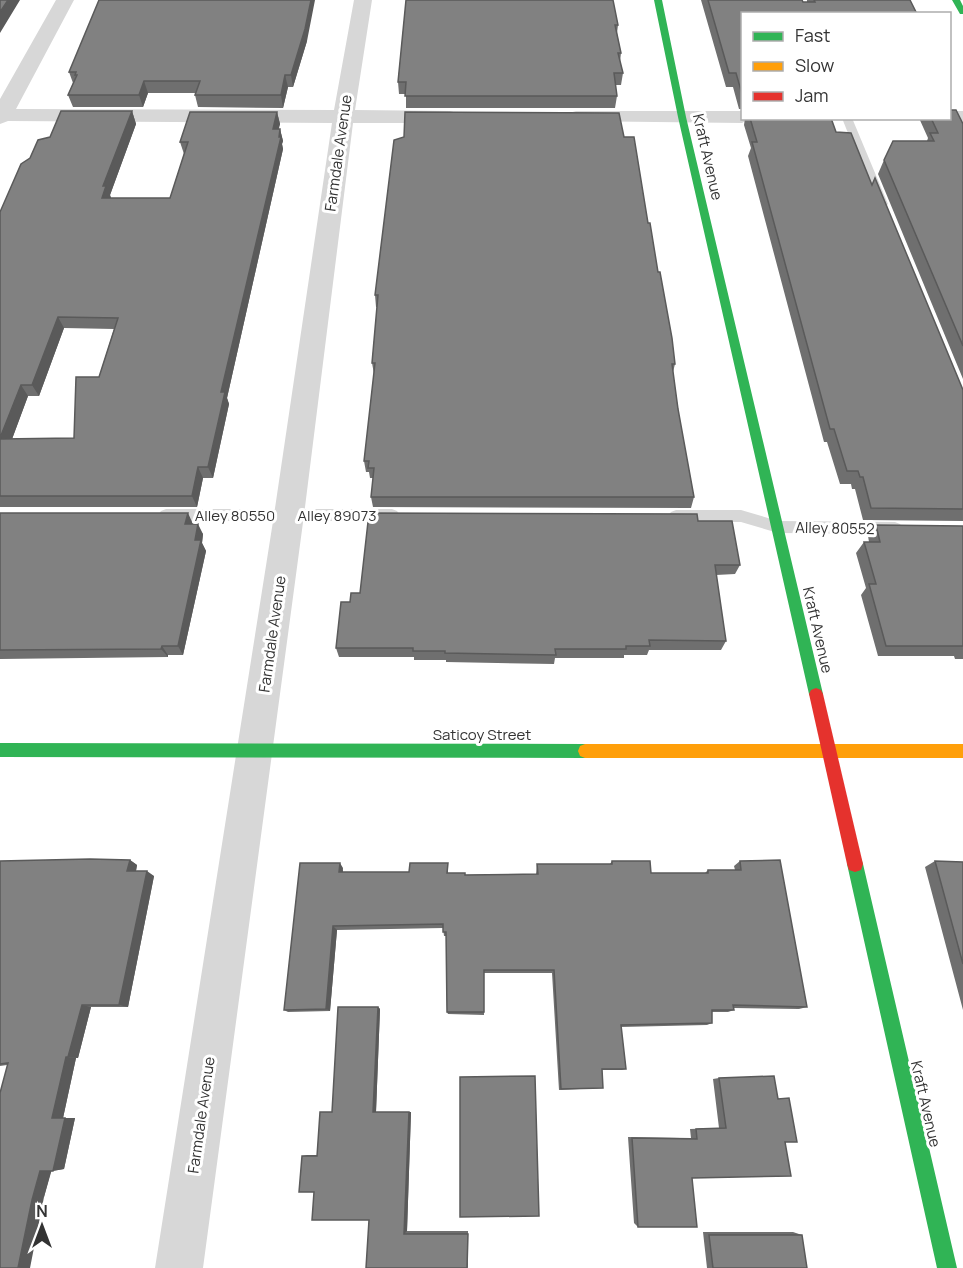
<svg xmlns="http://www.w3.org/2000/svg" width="963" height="1268" viewBox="0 0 963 1268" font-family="Manrope,sans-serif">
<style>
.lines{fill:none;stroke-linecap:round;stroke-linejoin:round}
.lane{fill:#d7d7d7;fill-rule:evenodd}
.street{fill:#d7d7d7;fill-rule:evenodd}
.fast{fill:#30b455;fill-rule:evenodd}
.slow{fill:#ff9f0a;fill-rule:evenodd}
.jam{fill:#e5322d;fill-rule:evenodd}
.wall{fill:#6f6f6f;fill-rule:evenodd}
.shaded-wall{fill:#5a5a5a}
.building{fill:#818181;stroke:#5a5a5a;stroke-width:1.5}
.labels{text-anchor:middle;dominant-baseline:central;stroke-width:6;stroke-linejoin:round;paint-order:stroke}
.street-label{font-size:15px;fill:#333;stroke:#fff}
</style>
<rect width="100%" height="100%" fill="#fff"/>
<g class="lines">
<path class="lane" d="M842,118H852L888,204L886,206H878L876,204Z
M166,509H392L397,511L400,515L397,519L392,521H166L161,519L158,515L161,511Z
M676,510H741L778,521L895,522L900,524L903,528L900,532L895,534L778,533L741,522H676L671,520L668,516L671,512Z"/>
<path class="street" d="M56,0H74L16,109L334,110L354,0H372L355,110L450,111L457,113L461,117L457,121L450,123H353L304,515L203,1268H155L274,515L332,123L8,121L0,124V99Z
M576,111H742V118H751L742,123L569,121L565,117L569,113Z
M950,111H963V123L943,121L941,118H950Z"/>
<path class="fast" d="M654,0H662L686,117L823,694L821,698L816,700L811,698L809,694L678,117Z
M952,0H960L963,6V14H960Z
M0,743L585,744L590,746L592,751L590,756L585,758L0,757Z
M855,856L861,858L863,864L957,1268H937L847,864L849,858Z"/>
<path class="slow" d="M585,744H963V758H585L580,756L578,751L580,746Z"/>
<path class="jam" d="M816,688L821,690L823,694L863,864L861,870L855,872L849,870L847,864L809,694L811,690Z"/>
</g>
<path class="wall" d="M406,0L618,25L617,33L621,53L620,62L623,73L621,85H615L617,96L615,108H406V94H399L398,82Z
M701,0H802L803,2H807V0H910L742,14V109H739L733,87H726Z
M307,41L293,87H288L283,108L198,107L195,95L196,93H148L143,107H73L68,95L73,83L69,72Z
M132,111L136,124L110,195L111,198H170L184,154L180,142L277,112L280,124L278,129H280L283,141L282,144L283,149L227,398L229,404L213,478H203L197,507H0V212L30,158L50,137ZM64,328L114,329L99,377L74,438L12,439L28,396H39Z
M745,118H831L836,132L872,185L963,390V521L863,520L855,489H852L851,484H840L827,442H824L748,156L751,148L744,125Z
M919,118H950L963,124V379L878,174L884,160L927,141L928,138Z
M624,137L648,223L675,364L673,372L678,409L694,497L691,508L373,507L371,497L373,478H370L369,472H366L364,461L374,374L372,363L377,307H376L375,295Z
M0,513L193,524L203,534L202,543L206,551L183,655H168V657L0,659Z
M698,521L740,565L735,574L716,575L726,641L721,650H649L647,655H624V658H555L554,664L446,662V660H414V657H339L336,648L350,602L360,593Z
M876,525L963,526V659H955L954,656H878L861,595L866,588L856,553L864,542H869L868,536Z
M130,860L137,865L136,871L154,876L128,1007H91L78,1058H76L63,1118H75L64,1169L51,1171L44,1197L7,1065L0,1066V861Z
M612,861L651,873H705L708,870H735L734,866L740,861L807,1007L799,1009L734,1008V1010L728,1012H712V1023L707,1025L621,1027L626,1069L622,1070H602L600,1088L559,1090L552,973H484V1015L448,1014L447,1012L446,936H444L443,928L337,930L330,1011L288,1012L284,1010L343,868V872H409L448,868V873L465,875L536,874L537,864H610Z
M935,861L963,862V1010L925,867Z
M378,1007L380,1009L376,1112H411L407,1231H468V1268L369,1220L314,1192L302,1156L307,1155H317L332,1112Z
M719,1078L785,1142L692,1178L638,1227L634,1223L628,1137L691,1138L690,1129L719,1128L713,1079Z
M703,1232H793L802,1235L807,1268H707Z"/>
<path class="shaded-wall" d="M8,0H20L0,33V12Z
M311,0H315L307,41L293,87L291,75Z
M285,75L288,87L283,108L281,95Z
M144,81L148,93L143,107L139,95Z
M132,111L136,124L110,195L111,198H102L103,186Z
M277,112L280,124L276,141L273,129Z
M280,129L283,141L282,144L283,149L227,398L229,404L213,478L208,467L221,392Z
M58,317L64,328L39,396L32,385Z
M21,385L28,396L8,450L0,439Z
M198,467L203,478L197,507L192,496Z
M188,513L193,524H185Z
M198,524L203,534L202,543L206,551L183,655L178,646Z
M162,646L168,655V657L161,649Z
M130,860L137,865L135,876L127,871Z
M340,863L343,868L342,877L339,872Z
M147,871L154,876L128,1007L119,1005Z
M333,926L337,930L330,1011L326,1009Z
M82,1005L91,1007L78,1058L68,1057Z
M378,1007L380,1009L376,1112H373Z
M66,1057L76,1058L63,1118H52Z
M409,1112H411L407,1231L404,1234Z
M65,1118H75L64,1169L53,1171Z
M52,1169L44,1197L30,1268H18L32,1200L40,1171Z"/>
<path class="building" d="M0,0H8L0,12Z
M99,0H311L305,29L291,75H285L281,95H195L200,81H144L139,95H68L77,75H75L76,72H69Z
M406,0H613L618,25H615L621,53H618L623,73H614L617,96H405L406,82H398Z
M708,0H802L803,2H815L814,0H910L917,14H742V94L736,73H729Z
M950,110H956L963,124V346L884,160L893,141H934L930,133H938L931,118H950Z
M61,111H132L103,186H106L102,198H170L188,142H180L190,112H277L273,129H280L279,137H281L221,392H225L208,467H198L192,496H0V439L74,438L76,377H99L118,318L58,317L32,385H21L0,438V212L21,164L30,158L38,140L50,137Z
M405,112L619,113L624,137H634L648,223H650L658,272H660L672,338L675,364H672L678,409L694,497H371L374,468H368L369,461H364L375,363H372L378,295H375L394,140L404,137Z
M750,118H831L836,132L851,133L872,185L875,178L963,390V509L871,508L863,477H860L858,471H847L834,429H830L752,142H757Z
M0,513H188L185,524H198L195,540H201L178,646H162L161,649L0,650Z
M369,513L697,514L698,521H732L740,565H715L726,641L649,640L650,646H626V649H555L556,655L445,653V651H413V648H336L341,602H350L351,593H360Z
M876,525L963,526V646H886L869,584H876L864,542H880Z
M90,859L130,860L127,871H147L119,1005H82L68,1057H66L52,1118H65L53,1171H40L32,1200L18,1268H0V1093L8,1063L0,1064V861Z
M780,860L807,1007L733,1005L734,1010H712V1023L621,1025L626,1069H602L603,1088L561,1089L554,970H484V1012H447L446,932H443V924L333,926L326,1009L284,1010L300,863H340L339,872H409L410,863H448L447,873H465V875L538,874L537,864H612V861H650L651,873H708V870H741L740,861Z
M935,861L963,862V964Z
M338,1007H378L373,1112H409L404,1234H468L467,1268H366L369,1220H312L314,1192H299L302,1156H317L320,1112H332Z
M535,1076L539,1216L460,1217V1077Z
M774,1076L778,1099L789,1098L797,1142H785L791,1176L692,1178L697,1227H638L632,1138L697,1139L696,1129L726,1128L719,1078Z
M709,1235H802L807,1268H713Z"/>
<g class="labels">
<g class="street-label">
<text transform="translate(338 153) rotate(-82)">Farmdale Avenue</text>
<text transform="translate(708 157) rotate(77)">Kraft Avenue</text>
<text x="235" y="515">Alley 80550</text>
<text x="337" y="515">Alley 89073</text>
<text transform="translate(835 528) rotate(1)">Alley 80552</text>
<text transform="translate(818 630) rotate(77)">Kraft Avenue</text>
<text transform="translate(272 634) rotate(-82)">Farmdale Avenue</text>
<text x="482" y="734">Saticoy Street</text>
<text transform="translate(926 1104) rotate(77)">Kraft Avenue</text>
<text transform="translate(201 1115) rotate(-82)">Farmdale Avenue</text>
</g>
</g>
<rect x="741" y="12" width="210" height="108" fill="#ffffff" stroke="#adadad" stroke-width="1.5"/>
<rect x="753" y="32" width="30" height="9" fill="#30b455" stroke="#adadad" stroke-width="1.5"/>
<text x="795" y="42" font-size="18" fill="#333333">Fast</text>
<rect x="753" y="62" width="30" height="9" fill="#ff9f0a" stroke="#adadad" stroke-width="1.5"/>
<text x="795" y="72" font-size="18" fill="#333333">Slow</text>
<rect x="753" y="92" width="30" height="9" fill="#e5322d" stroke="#adadad" stroke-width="1.5"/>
<text x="795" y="102" font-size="18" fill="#333333">Jam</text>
<g transform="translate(42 1226)" stroke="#ffffff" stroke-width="4.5" paint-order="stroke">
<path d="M0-4.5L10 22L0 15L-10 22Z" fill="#333333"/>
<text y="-9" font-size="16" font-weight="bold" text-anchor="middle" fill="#333333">N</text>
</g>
</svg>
